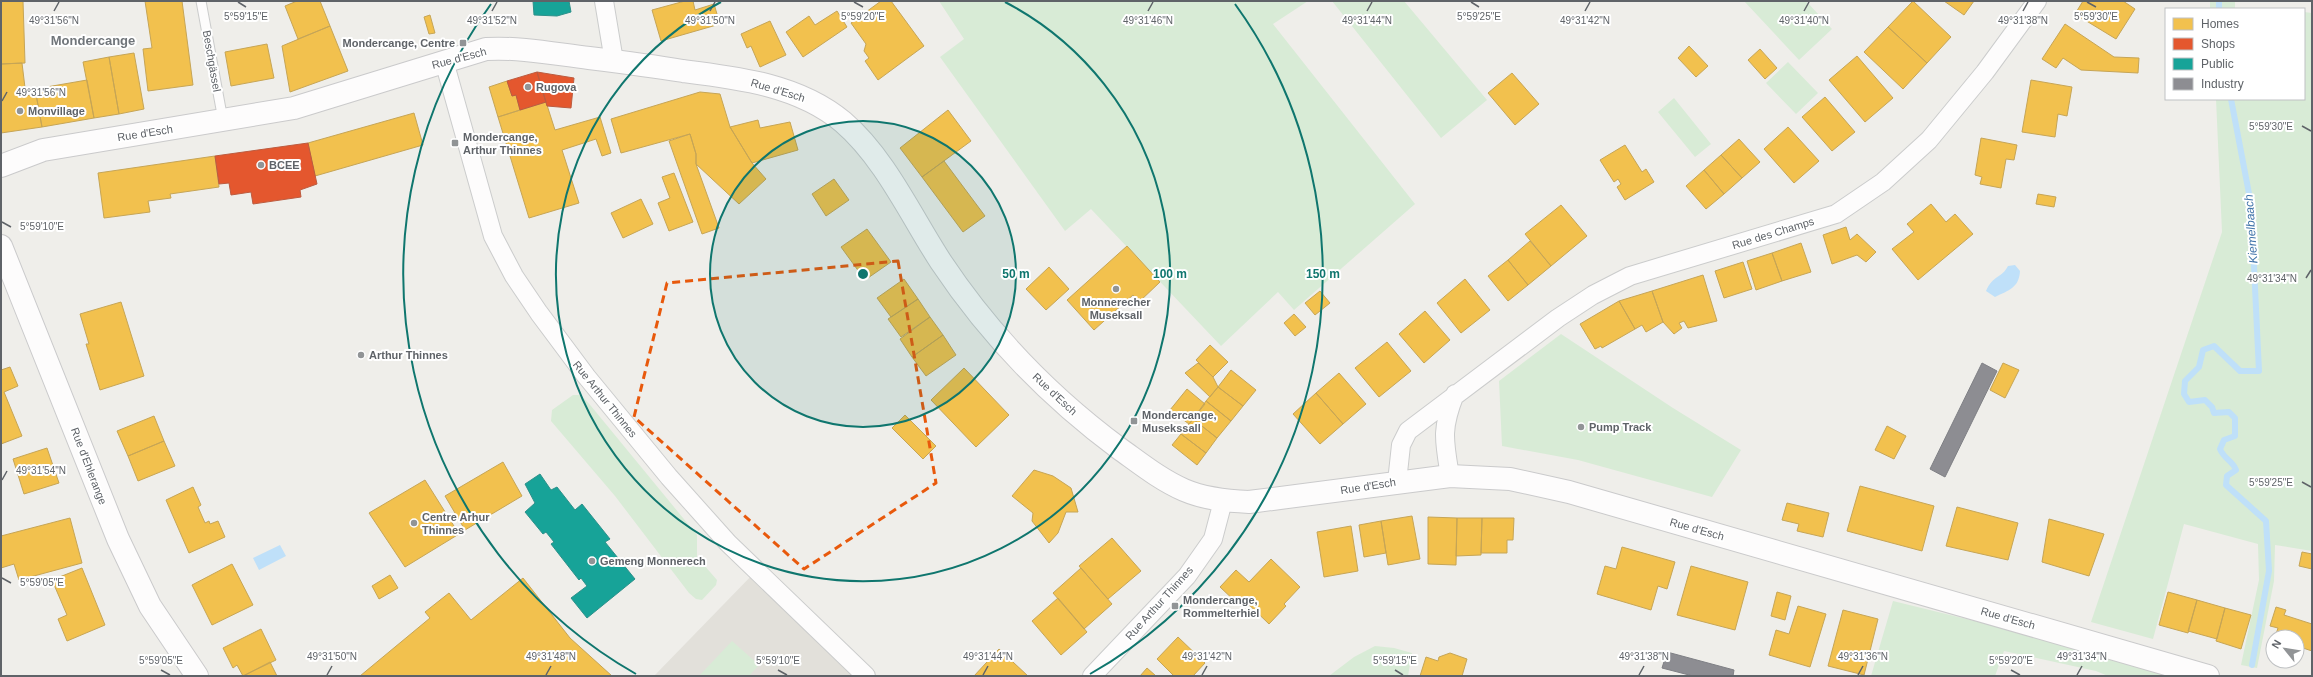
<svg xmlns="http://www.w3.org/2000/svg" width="2313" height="677" viewBox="0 0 2313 677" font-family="Helvetica,sans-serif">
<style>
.education{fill:#e2e0da}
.green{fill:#d8ebd6}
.water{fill:#bfe0f9}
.homes{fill:#f2c14e;stroke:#c6a556}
.shops{fill:#e4572e;stroke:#bc5b3f}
.public{fill:#17a398;stroke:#2d908a}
.industry{fill:#8d8d92;stroke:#7f8085}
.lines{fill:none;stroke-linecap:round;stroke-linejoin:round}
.stream{stroke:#bfe0f9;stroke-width:6}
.service-casing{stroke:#cbcccc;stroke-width:11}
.minor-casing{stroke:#cbcccc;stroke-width:20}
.secondary-casing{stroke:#cacacb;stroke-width:24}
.service{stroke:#fdfcfc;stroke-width:9}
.minor{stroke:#fdfcfc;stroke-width:18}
.secondary{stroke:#fdfcfc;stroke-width:22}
.marked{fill:none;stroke:#e8590c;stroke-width:3;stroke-dasharray:8 5;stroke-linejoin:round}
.ticks{fill:none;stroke:#5f6368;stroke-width:1.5}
.ring{fill:none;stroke:#0f766e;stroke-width:2}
.poi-dot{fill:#919496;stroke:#fff;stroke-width:1.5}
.labels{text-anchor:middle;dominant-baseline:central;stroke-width:4;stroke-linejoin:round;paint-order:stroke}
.poi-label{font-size:11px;font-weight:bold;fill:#5f6368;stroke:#fff;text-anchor:start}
.street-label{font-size:11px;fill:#5f6368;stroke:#fff}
.water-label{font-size:12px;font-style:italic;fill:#4174aa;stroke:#fff}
.quarter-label{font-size:13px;font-weight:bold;fill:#70757a;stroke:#fff}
.ticks-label{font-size:10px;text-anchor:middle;fill:#5f6368;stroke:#fff;stroke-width:4;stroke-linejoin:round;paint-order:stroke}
.centre{fill:#0f766e;stroke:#fff;stroke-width:2}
.ring-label{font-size:12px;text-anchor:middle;font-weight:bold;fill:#0f766e;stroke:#fff;stroke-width:4;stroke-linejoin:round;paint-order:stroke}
</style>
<rect width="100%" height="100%" fill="#efeeea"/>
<path class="education" d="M756,571L866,676H654Z"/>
<path class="green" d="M939,1H1308L1273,24L1415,204L1294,310L1278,292L1221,346L1091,209L1065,231L940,57L964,39Z
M1332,1H1404L1487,100L1441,138Z
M1744,1H1806L1832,29L1799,60Z
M2210,1H2235V9H2239H2210Z
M2304,12L2312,13V551L2275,545L2274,581L2257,668L2241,665L2259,580L2258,544L2184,524L2153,639L2091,622L2222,232L2216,99H2304Z
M1788,62L1818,93L1796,114L1766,83Z
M1674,98L1711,144L1695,157L1658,112Z
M1561,334L1673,408L1741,450L1712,497L1578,460L1502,446L1499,381Z
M573,395H581L591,406L697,535V557L717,580L716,585L702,600L696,599L689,593L615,496L551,421L552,410Z
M1893,601L1991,625L2171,676H2108L2096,671L2004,651L1995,676H1871Z
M732,641L759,665L749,676H699Z
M1375,646L1394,648L1412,653L1408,676H1329L1354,657Z"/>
<path class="water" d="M2015,265L2020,271C2019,288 2009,290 1995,297L1986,291C1993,275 2002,278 2008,266Z
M280,545L286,556L259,570L253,558Z"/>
<path class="homes" d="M1,1H23L25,63L1,64Z
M145,1H182L193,85L148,91L143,49L152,48Z
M297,1H320L330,26L298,39L285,6Z
M685,1H693L695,10L714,4L720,24L661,41L652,10Z
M881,1H891L924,46L878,80L865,61L869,58L864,51L866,44L851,23Z
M1913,1L1951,37L1927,63L1888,27Z
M1944,1H1974L1964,15Z
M2083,1H2123L2135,9L2116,39L2075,14Z
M837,11L847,27L803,57L786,32L809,16L815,25Z
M430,15L435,33L429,34L424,17Z
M770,21L786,55L760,67L751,46L747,48L741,34Z
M2065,24L2114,57L2139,58L2138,73L2081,70L2063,58L2056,68L2042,59Z
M330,26L348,71L290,92L282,46Z
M1888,27L1927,63L1903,89L1864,52Z
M267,44L274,78L231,86L225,52Z
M1689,46L1708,66L1696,77L1678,58Z
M1760,49L1777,68L1765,79L1748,60Z
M134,53L144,109L119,114L109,57Z
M1857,56L1893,98L1865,122L1829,80Z
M109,57L119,114L94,118L83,62Z
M22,63L26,96L36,94L42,127L1,133V64Z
M1512,73L1539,104L1515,125L1488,93Z
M87,80L94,118L42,127L35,89Z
M2031,80L2072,87L2067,116L2058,114L2055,137L2022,132Z
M507,81L512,96L516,95L520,110L498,117L489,87Z
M700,92L720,94L730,127L752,163L766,179L739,204L696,164V154L690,134L621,153L611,119Z
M1825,97L1855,132L1832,151L1802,117Z
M546,102L555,130L600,117L611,153L602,156L596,139L562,150L579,203L529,218L498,117Z
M948,110L971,141L922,177L900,148Z
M414,113L423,145L315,176L308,143Z
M758,120L760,128L790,122L798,150L752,163L730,127Z
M1788,127L1819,161L1794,183L1764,149Z
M690,134L696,154V164L719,228L702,234L669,141Z
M1981,138L2017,145L2014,160L2006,159L2001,188L1980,184L1982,177L1975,175Z
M1739,139L1760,162L1742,178L1721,155Z
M1625,145L1642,172L1646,169L1654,182L1625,200L1617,187L1621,184L1618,179L1614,182L1600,160Z
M1721,155L1742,178L1724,194L1704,170Z
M215,156L219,187L170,194L171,198L148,201L150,212L104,218L98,173Z
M944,161L985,216L963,232L922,177Z
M1704,170L1724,194L1706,209L1686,186Z
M674,173L693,222L669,231L658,203L670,198L662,177Z
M834,179L849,200L826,216L812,194Z
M2038,194L2056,197L2054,207L2036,204Z
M641,199L653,224L623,238L611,213Z
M1931,204L1946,222L1955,214L1973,234L1918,280L1892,249L1914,232L1907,224Z
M1561,205L1587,236L1551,266L1525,234Z
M1846,227L1850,240L1857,234L1876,252L1866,262L1857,255L1832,264L1823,235Z
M867,229L891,262L865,280L841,247Z
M1530,241L1551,266L1528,285L1508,260Z
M1801,243L1811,272L1782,281L1772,253Z
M1127,246L1160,282L1139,302L1133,295L1094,330L1067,300Z
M1772,253L1782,281L1756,290L1747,261Z
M1508,260L1528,285L1508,301L1488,276Z
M1743,262L1752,289L1724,298L1715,271Z
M1049,267L1069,289L1046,310L1026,289Z
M1703,275L1717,321L1688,328L1684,321L1679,323L1682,328L1674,334L1663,322L1652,291Z
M904,279L918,299L891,317L877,298Z
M1465,279L1490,310L1461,333L1437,303Z
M1320,291L1330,303L1315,315L1305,303Z
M1652,291L1663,322L1646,332L1642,325L1635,329L1619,301Z
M918,299L930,317L901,337L888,319Z
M1619,301L1635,329L1602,348L1601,346L1595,349L1580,324Z
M121,302L144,376L100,390L86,344H89L80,314Z
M1425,311L1450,340L1424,363L1399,334Z
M1294,314L1306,327L1295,336L1284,323Z
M930,317L943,335L912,357L900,339Z
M943,335L956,355L926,376L912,357Z
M1387,342L1411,371L1379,397L1355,368Z
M1210,345L1228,362L1213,377L1196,360Z
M1198,363L1213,377L1218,387L1210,397L1185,373Z
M2003,363L2019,370L2005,398L1990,390Z
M10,367L18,386L4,392L22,436L1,444V370Z
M964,368L1009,415L976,447L931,400Z
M1231,370L1256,390L1243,406L1218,387Z
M1339,373L1366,404L1343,424L1316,393Z
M1218,387L1243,406L1231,421L1206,401Z
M1187,389L1205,404L1189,424L1170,410Z
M1316,393L1343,424L1320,444L1293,414Z
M1206,401L1231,421L1217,438L1193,419Z
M905,415L936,446L923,459L892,428Z
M154,416L164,441L128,456L117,431Z
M1193,419L1217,438L1206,453L1181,434Z
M1887,426L1906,436L1894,459L1875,450Z
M1181,434L1206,453L1197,465L1172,445Z
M164,441L175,466L138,481L128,456Z
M47,448L59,483L24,494L13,459Z
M503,462L522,496L465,530L445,496Z
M1034,470L1053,476L1071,488L1078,512H1066L1058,533L1049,543L1032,521L1033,513L1012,496Z
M425,480L459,534L405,567L369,513Z
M1860,486L1934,506L1922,551L1847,531Z
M193,487L201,505L198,507L205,523L209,521L210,524L218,521L225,537L189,553L166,500Z
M1787,503L1829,513L1823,537L1797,531L1799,524L1782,520Z
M1957,507L2018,523L2008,560L1946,546Z
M1412,516L1420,559L1388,565L1381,521Z
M1428,517L1457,518L1456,565L1428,564Z
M70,518L82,563L19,580L14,564L1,568V536Z
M1457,518H1482L1481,555L1456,556Z
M1482,518H1514L1513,540H1507V553H1481Z
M2049,519L2104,534L2089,576L2042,562Z
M1381,521L1386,553L1364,557L1359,525Z
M1351,526L1358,571L1324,577L1317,532Z
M1112,538L1141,571L1108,599L1079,566Z
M1622,547L1675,562L1667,589L1658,586L1651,610L1597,594L1605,566L1616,569Z
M2302,552L2312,554V569L2299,566Z
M1271,559L1300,587L1284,604L1286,606L1269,624L1242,598L1237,603L1220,587L1236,570L1249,582Z
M232,564L253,605L212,625L192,585Z
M1691,566L1748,582L1735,630L1677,615Z
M82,568L105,625L67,641L58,619L67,615L52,580Z
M1081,568L1112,604L1084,629L1053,593Z
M390,575L398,588L379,599L372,586Z
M523,578L570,638L612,676H360L430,618L425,612L449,593L471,620Z
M1777,592L1791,596L1785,620L1771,616Z
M2168,592L2197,600L2188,633L2159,625Z
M1058,598L1087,632L1061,655L1032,621Z
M2197,600L2225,608L2217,639L2188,631Z
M1798,606L1826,614L1810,667L1769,655L1776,630L1789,634Z
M2276,607L2286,610L2284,615L2312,624V651L2297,646V637H2275L2278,628L2270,626Z
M2225,608L2251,615L2241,649L2216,641Z
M1843,610L1878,619L1864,675L1828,666Z
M261,629L276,660L243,676L237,665L233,668L223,648Z
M1178,637L1205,663L1193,676H1174L1157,659Z
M999,649L1028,676H974Z
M1450,653L1467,659L1462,676H1420L1426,657L1438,661L1439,657Z
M270,662L277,676H243Z
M1147,668L1156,676H1140Z"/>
<path class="shops" d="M537,72L574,78L571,108L547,106Z
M537,72L546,102L520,110L516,95L512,96L507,81Z
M308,143L317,184L300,190L301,197L253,204L251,192L231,195L229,183L219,184L215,156Z"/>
<path class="public" d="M533,1H569L571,12L557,16L534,15Z
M540,474L551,490L557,487L575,510L582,504L610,539L605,542L635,579L587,618L571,598L587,586L581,578L579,580L551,544L554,542L546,532L543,534L525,512L535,503L525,484Z"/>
<path class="industry" d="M1982,363L1997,371L1945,477L1930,469Z
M1667,652L1734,670L1733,676H1693L1662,668Z"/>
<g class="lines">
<path class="stream" d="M2219,1V9
M2231,99L2251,204L2259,371H2240L2214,346L2203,350L2199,367L2185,381L2184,394L2189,402L2205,400L2212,407L2214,413L2229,412L2235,418V436L2224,440L2220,449C2224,459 2233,461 2236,470L2227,476L2226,485L2266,521L2269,571L2252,665"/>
<g class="service-casing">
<path id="service" d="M201,1L223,120"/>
</g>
<g class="minor-casing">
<path id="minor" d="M604,1L614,61
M444,61L493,236L514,276L539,313L586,376L669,477L728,543L866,676
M1450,476C1444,440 1441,429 1455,394
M1397,482L1401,445L1408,431L1558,318L1593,295L1630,276L1836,214L1883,182L1929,140L1985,72L2037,1
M1092,676L1187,576L1213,539L1223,501"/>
</g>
<g class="secondary-casing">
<path id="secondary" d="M1,166L43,150L294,108L486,49C521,47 555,54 589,58C621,62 652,66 683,71C739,78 799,85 843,122C885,158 911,216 941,262C989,334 1051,398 1120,449C1141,464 1161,480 1184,490C1205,499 1227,501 1249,502L1450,476L1510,479L1569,492L2208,676
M1,246L118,539L150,606L197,676"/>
</g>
<use href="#service" class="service"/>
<use href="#minor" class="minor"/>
<use href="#secondary" class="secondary"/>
</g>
<path class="marked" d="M898,261L936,483L804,569L634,417L667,283Z"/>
<path class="ticks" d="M238,2L246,7M854,2L863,7M1471,2L1479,7M2087,2L2096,7M54,11L59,2M492,11L497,2M710,11L715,2M1148,11L1153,2M1367,11L1372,2M1585,11L1590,2M1804,11L1809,2M2023,11L2028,2M2,101L7,92M2302,126L2311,131M2,222L11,227M2306,278L2311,270M2,480L7,471M2302,482L2311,487M2,578L11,583M161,670L170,675M778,670L787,675M1395,670L1403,675M2011,670L2020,675M327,675L332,666M546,675L551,666M983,675L988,666M1202,675L1207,666M1639,675L1644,666M1858,675L1863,666M2077,675L2082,666"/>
<circle cx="863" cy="274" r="153" fill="#0f766e" fill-opacity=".12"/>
<g class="ring">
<circle cx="863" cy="274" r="153"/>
<path d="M1005 2A307 307 0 1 1 721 2"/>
<path d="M636 674A460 460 0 0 1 491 4M1235 4A460 460 0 0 1 1090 674"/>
</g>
<g class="poi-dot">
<rect x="459" y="39" width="8" height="8" rx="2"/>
<circle cx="528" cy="87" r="4"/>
<circle cx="20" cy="111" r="4"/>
<rect x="451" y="139" width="8" height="8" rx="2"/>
<circle cx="261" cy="165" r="4"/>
<circle cx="1116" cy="289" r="4"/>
<circle cx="361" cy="355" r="4"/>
<rect x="1130" y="417" width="8" height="8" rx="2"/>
<circle cx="1581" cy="427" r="4"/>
<circle cx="414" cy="523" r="4"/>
<circle cx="592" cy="561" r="4"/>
<rect x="1171" y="602" width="8" height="8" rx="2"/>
</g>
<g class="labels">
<g class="poi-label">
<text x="455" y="43" text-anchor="end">Mondercange, Centre</text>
<text x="536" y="87">Rugova</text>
<text x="28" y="111">Monvillage</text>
<text x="463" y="137">Mondercange,<tspan x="463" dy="13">Arthur Thinnes</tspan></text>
<text x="269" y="165">BCEE</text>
<text x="1116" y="302" text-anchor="middle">Monnerecher<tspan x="1116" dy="13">Museksall</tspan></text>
<text x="369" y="355">Arthur Thinnes</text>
<text x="1142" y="415">Mondercange,<tspan x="1142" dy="13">Musekssall</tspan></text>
<text x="1589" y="427">Pump Track</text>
<text x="422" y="517">Centre Arhur<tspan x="422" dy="13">Thinnes</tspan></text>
<text x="600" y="561">Gemeng Monnerech</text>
<text x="1183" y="600">Mondercange,<tspan x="1183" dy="13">Rommelterhiel</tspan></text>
</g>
<g class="street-label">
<text transform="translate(459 58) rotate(-15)">Rue d'Esch</text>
<text transform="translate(212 61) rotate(80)">Beschgässel</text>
<text transform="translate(778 90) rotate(17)">Rue d'Esch</text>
<text transform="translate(145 133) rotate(-9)">Rue d'Esch</text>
<text transform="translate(1773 233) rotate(-17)">Rue des Champs</text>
<text transform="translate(1055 394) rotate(43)">Rue d'Esch</text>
<text transform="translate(605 399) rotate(51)">Rue Arthur Thinnes</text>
<text transform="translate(89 466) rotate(69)">Rue d'Ehlerange</text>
<text transform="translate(1368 486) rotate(-9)">Rue d'Esch</text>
<text transform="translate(1697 529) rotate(16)">Rue d'Esch</text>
<text transform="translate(1159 603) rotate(-48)">Rue Arthur Thinnes</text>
<text transform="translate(2008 618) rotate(16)">Rue d'Esch</text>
</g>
<g class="water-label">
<text transform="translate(2251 229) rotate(-94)">Kiemelbaach</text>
</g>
<g class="quarter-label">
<text x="93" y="40">Mondercange</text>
</g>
</g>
<g class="ticks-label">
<text x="246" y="20">5°59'15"E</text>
<text x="863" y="20">5°59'20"E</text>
<text x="1479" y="20">5°59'25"E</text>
<text x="2096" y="20">5°59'30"E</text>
<text x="54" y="24">49°31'56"N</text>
<text x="492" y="24">49°31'52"N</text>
<text x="710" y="24">49°31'50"N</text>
<text x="1148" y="24">49°31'46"N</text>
<text x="1367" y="24">49°31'44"N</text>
<text x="1585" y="24">49°31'42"N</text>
<text x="1804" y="24">49°31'40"N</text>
<text x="2023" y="24">49°31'38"N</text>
<text x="41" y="96">49°31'56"N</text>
<text x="2271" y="130">5°59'30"E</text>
<text x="42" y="230">5°59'10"E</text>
<text x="2272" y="282">49°31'34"N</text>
<text x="41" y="474">49°31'54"N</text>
<text x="2271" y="486">5°59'25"E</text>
<text x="42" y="586">5°59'05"E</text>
<text x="332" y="660">49°31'50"N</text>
<text x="551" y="660">49°31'48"N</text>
<text x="988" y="660">49°31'44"N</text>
<text x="1207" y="660">49°31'42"N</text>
<text x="1644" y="660">49°31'38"N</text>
<text x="1863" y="660">49°31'36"N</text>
<text x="2082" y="660">49°31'34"N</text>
<text x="161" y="664">5°59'05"E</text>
<text x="778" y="664">5°59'10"E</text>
<text x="1395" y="664">5°59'15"E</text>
<text x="2011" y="664">5°59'20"E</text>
</g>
<circle cx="863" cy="274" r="6" class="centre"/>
<g class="ring-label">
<text x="1016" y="278">50 m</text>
<text x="1170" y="278">100 m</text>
<text x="1323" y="278">150 m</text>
</g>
<rect width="2313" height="677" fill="none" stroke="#5f6368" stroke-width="4"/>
<rect x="2165" y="8" width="140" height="92" fill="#ffffff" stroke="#bfc1c3"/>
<rect x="2173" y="18" width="20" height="12" fill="#f2c14e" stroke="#bfc1c3"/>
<text x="2201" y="28" font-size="12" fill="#5f6368">Homes</text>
<rect x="2173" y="38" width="20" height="12" fill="#e4572e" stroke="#bfc1c3"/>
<text x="2201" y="48" font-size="12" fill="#5f6368">Shops</text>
<rect x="2173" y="58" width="20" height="12" fill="#17a398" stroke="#bfc1c3"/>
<text x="2201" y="68" font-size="12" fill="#5f6368">Public</text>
<rect x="2173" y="78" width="20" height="12" fill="#8d8d92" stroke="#bfc1c3"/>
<text x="2201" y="88" font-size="12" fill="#5f6368">Industry</text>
<g transform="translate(2285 649) rotate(300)"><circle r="19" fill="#ffffff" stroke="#bfc1c3"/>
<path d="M0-3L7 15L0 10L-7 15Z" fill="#919496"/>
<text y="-6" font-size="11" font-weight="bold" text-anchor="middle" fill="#5f6368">N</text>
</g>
</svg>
